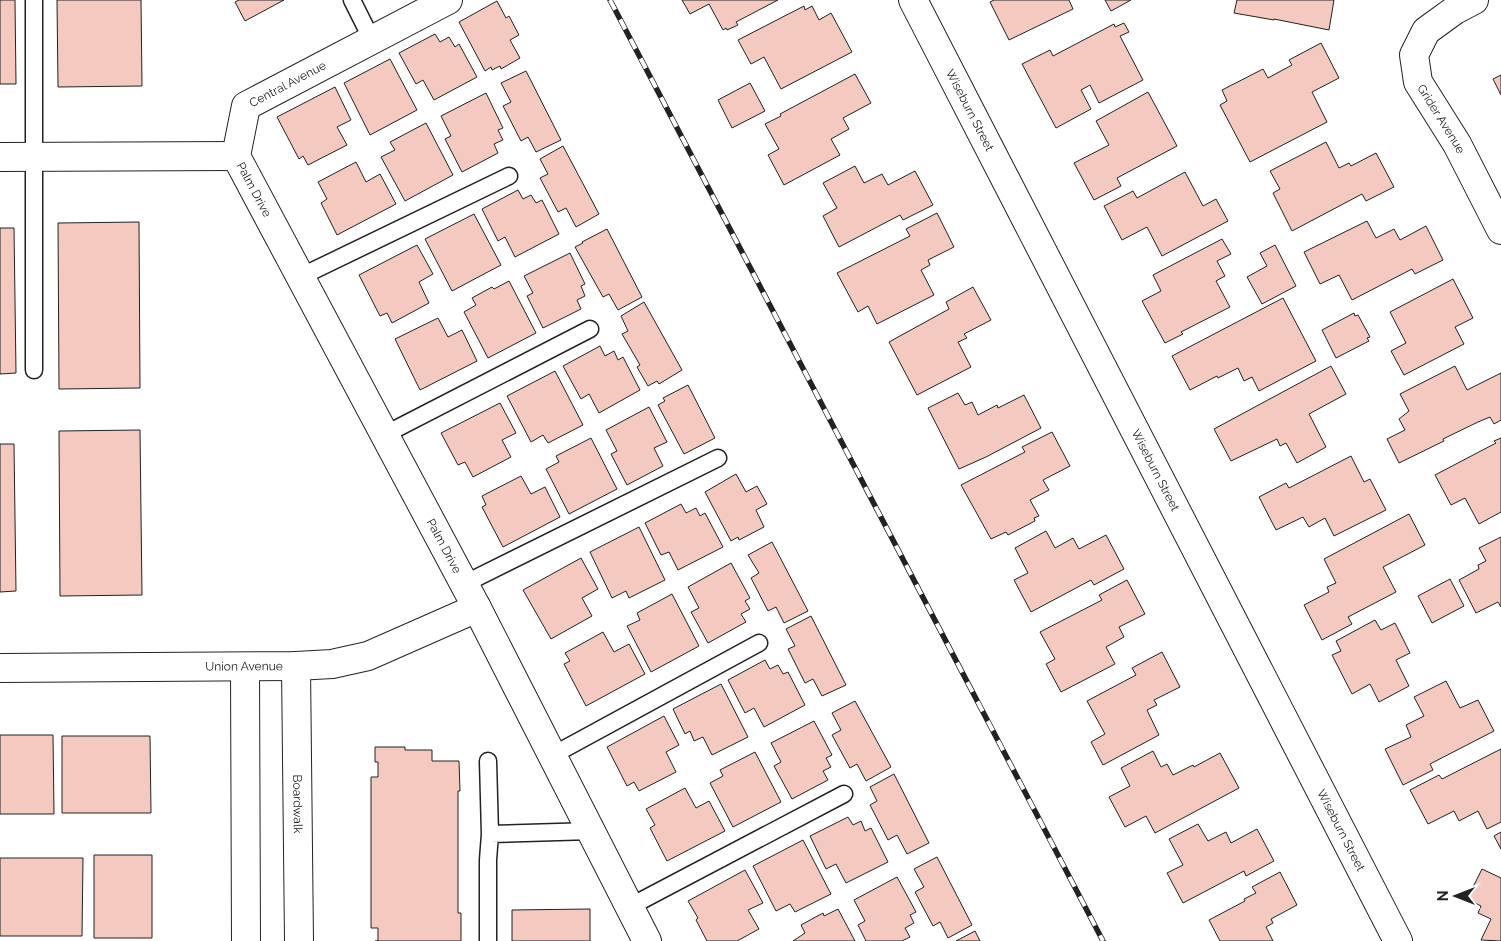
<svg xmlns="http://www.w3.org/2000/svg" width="1501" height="941" viewBox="0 0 1501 941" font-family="Raleway,sans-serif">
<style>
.building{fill:#f3c9c0;stroke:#222}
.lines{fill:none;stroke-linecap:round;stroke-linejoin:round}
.service-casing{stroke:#222;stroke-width:19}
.minor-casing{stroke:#222;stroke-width:30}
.service{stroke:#fff;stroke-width:16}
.minor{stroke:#fff;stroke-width:28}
.rail-casing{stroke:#222;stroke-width:5.5}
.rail{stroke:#fff;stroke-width:4;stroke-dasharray:11;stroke-linecap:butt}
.labels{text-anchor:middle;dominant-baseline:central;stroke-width:4;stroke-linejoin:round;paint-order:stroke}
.street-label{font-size:12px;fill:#222;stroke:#fff}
</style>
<rect width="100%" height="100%" fill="#fff"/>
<path class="building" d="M0,0H15L16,84H0Z
M57,0H141L142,86L58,87Z
M239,0H284L245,21L235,2Z
M682,0H778L736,22L738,25L727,30L726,28L723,30L709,4L690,14Z
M994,0H1069L1073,9L1009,40L990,2Z
M1105,0H1131L1111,11Z
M1237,0H1334L1329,30L1274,19V20L1234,13Z
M497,1L506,18L509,16L519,35L510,40L520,58L501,69L500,66L492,70L491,67L485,71L459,22Z
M804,6L805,10L812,6L819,20L831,13L852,52L781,89L764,57L751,64L738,40Z
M1124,23L1129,32L1120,36L1143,80L1099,103L1090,85L1081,90L1091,109L1056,128L1022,64L1050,50L1053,56L1114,24L1115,27Z
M435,34L440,42L449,37L455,47L459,44L477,77L434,100L423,80L416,84L399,53Z
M1321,43L1339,78L1312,92L1327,122L1250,162L1220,105L1227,101L1222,90L1263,69L1268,78L1292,65L1289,60Z
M390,59L417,110L370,135L344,83Z
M526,71L561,140L536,152L528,137L521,141L503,106L511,102L501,83Z
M855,74L871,103L843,118L849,129L831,139L840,155L784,185L768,155L779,149L765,124L781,116L780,114Z
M1501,75V95L1493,79Z
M750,83L765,111L732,128L718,100Z
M335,87L351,120L337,127L347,145L308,165L303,156L299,159L277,117Z
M1148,92L1177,146L1117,178L1121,186L1094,200L1074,163L1109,145L1096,121Z
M486,93L503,128L498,130L503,140L494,144L498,153L462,172L445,139L451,136L441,116Z
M426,123L453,175L405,201L381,157L395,150L390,142Z
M1326,142L1339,168L1349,163L1351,166L1376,153L1394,187L1366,201L1362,194L1292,231L1273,193L1280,189L1270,171Z
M563,146L599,214L576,227L566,208L558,212L540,178L548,174L540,159Z
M356,162L366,182L380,174L396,204L337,235L321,203L327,199L318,182Z
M855,166L864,183L882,174L888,185L915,171L933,205L903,220L900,215L839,247L823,216L837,208L823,183Z
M1185,172L1203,206L1216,199L1228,221L1162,256L1147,227L1122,240L1104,206L1133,191L1137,198Z
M518,190L523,199L531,195L536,203L542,200L559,234L515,257L505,237L498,241L482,209Z
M937,213L954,247L928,260L930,265L921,270L934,295L877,324L868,306L858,312L837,273L910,236L906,229Z
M474,214L501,265L452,291L425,239Z
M1367,221L1376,238L1394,229L1400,240L1426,226L1443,260L1415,274L1412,269L1352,300L1339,275L1320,284L1304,252Z
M139,222L140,388L59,389L58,223Z
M0,228H14L16,373L0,374Z
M607,229L642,297L618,310L609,294L603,297L575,247L583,243L582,242Z
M1222,239L1231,254L1217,261L1225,276L1216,281L1230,307L1181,332L1183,334L1165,343L1142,301L1161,291L1153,275Z
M417,245L433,274L419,282L429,303L392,323L387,313L380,316L359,275Z
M1275,245L1296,286L1262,304L1247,277L1267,266L1260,253Z
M570,253L585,284L581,286L585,296L577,300L581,309L543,328L527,296L533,293L524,276Z
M1453,279L1473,318L1455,327L1464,344L1404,375L1391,351L1406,343L1390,312Z
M509,281L536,333L488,358L464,312L476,305L472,298L492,287L494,289Z
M973,287L991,320L964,334L967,338L958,342L971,367L917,395L889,342L949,309L946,302Z
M1283,298L1316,361L1259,391L1252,377L1244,381L1238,368L1218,378L1217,376L1190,390L1172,356Z
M644,302L682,370L659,384L657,381L648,386L637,367L640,365L622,334L628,331L621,316Z
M1354,313L1355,316L1358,315L1370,337L1367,338L1369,341L1336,358L1322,330Z
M438,318L448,337L462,330L477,361L420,390L395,339Z
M600,346L605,356L614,351L618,360L623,357L640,390L599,413L589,394L581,399L563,366Z
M1331,366L1346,394L1309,414L1326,447L1297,463L1286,443L1280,446L1277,439L1231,461L1214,429Z
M1455,366L1467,390L1501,373V420L1494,424L1490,417L1478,422L1443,439L1444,441L1399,463L1387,439L1405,430L1399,419L1409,411L1400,394Z
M555,371L583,425L548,443L543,435L531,442L507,396Z
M688,385L715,438L684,454L658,405L665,401L663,398Z
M958,393L965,405L972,402L978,415L997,405L998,408L1024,395L1041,428L986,457L959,469L928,408Z
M500,403L516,433L502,440L511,457L473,477L465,462L458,465L441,433Z
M649,407L667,442L654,448L663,466L627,485L611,454L617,451L606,430Z
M140,430L142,595L60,596L59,431Z
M1052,432L1070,466L1043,480L1049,490L1030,500L1039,516L1034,518L1035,521L1008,535L1006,532L991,539L961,485L1025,452L1022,447Z
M591,438L617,489L569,514L546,469L559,462L556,456Z
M1501,438V512L1479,524L1465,498L1451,505L1435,475L1496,443L1494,441Z
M0,444H14L16,591L0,592Z
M1351,456L1364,482L1370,479L1386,510L1334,536L1325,518L1309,527L1303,517L1276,530L1259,497L1286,483L1289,488Z
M736,474L746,492L757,486L767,504L756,510L764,527L739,540L738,537L731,541L705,492Z
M521,476L531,494L545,487L560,517L503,547L482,507L486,505L482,496Z
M681,504L686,513L696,508L700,516L705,513L723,547L678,570L669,552L661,555L645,523Z
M1409,514L1425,545L1383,567L1396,592L1348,617L1352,624L1322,640L1304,605L1329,592L1327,587L1336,583L1324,559Z
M639,527L665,580L629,598L626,591L612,598L590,552Z
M1046,531L1055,548L1073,538L1079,549L1106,535L1124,569L1094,585L1091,580L1031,612L1014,580L1028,573L1015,548Z
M1501,537V607L1498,602L1476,613L1459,580L1479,569L1478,565L1486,561L1479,548Z
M772,542L808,611L784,623L776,607L768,611L751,578L759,573L748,555Z
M581,558L598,589L582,598L592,616L551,639L523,590Z
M731,563L750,598L745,601L750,609L741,614L746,622L708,643L691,612L699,608L688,587Z
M1450,579L1464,606L1432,623L1418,596Z
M1127,580L1145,614L1119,627L1124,637L1106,647L1115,664L1061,692L1046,664L1055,659L1040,632L1102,600L1099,595Z
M672,594L699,646L651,672L627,626L640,620L637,613Z
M811,616L846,685L822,696L813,679L805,683L788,649L795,646L786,629Z
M1375,620L1381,630L1395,623L1410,653L1396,660L1409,686L1379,702L1370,684L1352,694L1332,655L1341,651L1336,641Z
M603,632L614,652L629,644L645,674L586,706L564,664L570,661L565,653Z
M1162,652L1180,687L1154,700L1157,705L1147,710L1159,735L1103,765L1091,742L1105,734L1087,701L1136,675L1132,668Z
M765,660L770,669L778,665L783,674L788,672L805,705L764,727L754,708L745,713L728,680Z
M1446,681L1460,708L1478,700L1494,731L1430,764L1433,770L1403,785L1385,749L1411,737L1406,725L1424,716L1414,697Z
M721,684L748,737L712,755L703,737L694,741L690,731L685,734L673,709Z
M855,701L891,767L866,781L857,764L850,768L832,735L841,730L832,713Z
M664,716L679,745L666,752L676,772L639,791L634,782L627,786L607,747Z
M814,721L832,755L826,758L831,767L823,771L828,780L792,799L774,766L781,762L771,743Z
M0,735H53L54,814H0Z
M62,736H150L151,813H62Z
M375,747H405V750H432V761H459L460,791H458V913H461V941H375H378V928H371V777H378V762H375Z
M1501,749V822L1487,829L1478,811L1459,821L1454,811L1428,824L1410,790L1439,775L1442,779Z
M1153,751L1161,767L1167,764L1173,775L1193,765L1194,767L1220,753L1239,788L1155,833L1146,816L1125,827L1109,797L1130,786L1121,768Z
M755,752L781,802L733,827L710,783L723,776L720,770Z
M894,774L929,843L907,854L897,835L888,840L870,805L877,801L870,787Z
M685,788L696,808L709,801L725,831L667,861L650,828L655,825L646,809Z
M848,817L853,825L861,821L865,831L871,828L888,862L846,883L836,864L826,869L810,836Z
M1198,824L1208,841L1226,832L1231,843L1257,829L1274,861L1246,876L1244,871L1183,903L1167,873L1183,865L1169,839Z
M1501,832V849L1494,836Z
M803,840L831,894L795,912L790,904L776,911L753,866Z
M94,855H152V938H94Z
M937,857L972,925L948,938L940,922L933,926L915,892L924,887L914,869Z
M0,858H83L82,936H0Z
M1482,869L1501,878V941L1481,940L1491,919L1478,913L1481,906L1467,899Z
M745,870L763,903L748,910L759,929L737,941H707L696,920L698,918L688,901Z
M1280,872L1297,905L1271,919L1273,923L1266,927L1273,941H1220L1209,920L1245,901L1244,899L1256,893L1252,887Z
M897,877L916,912L910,915L914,923L905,928L910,937L902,941H866L858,925L865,921L854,900Z
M590,909V941H512V910Z
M838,909L855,941H793L805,933L801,925L823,913L824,916Z
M975,931L980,941H956Z"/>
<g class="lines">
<g class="service-casing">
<path id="service" d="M34,0V370
M352,0L372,40
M300,277L509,176
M384,435L590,329
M464,584L718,458
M553,755L759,643
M488,761L490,834
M631,906L844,794
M488,941V860L490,834L592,831"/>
</g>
<g class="minor-casing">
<g id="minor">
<path id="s1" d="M913,0L1398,941"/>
<path id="s2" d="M1474,0L1455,10L1426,31L1414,55L1418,82L1457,144L1501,230"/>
<path id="s3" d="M236,156L477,608L647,941"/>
<path id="s4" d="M236,156L246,106L448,0"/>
<path d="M0,157L236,156"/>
<path id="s5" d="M296,666L299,941"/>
<path d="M245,667L246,941"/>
<path id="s6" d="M0,668L296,666L332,664L368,656L477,608"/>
</g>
</g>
<use href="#service" class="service"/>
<use href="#minor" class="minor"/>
<g class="rail-casing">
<path id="rail" d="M610,0L1103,941"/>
</g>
<use href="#rail" class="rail"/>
</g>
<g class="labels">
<g class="street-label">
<text stroke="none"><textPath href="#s4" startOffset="98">Central Avenue</textPath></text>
<text stroke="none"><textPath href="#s1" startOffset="124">Wiseburn Street</textPath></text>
<text stroke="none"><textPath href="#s2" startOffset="155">Grider Avenue</textPath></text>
<text stroke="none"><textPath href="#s3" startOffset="38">Palm Drive</textPath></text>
<text stroke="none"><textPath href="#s1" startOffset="529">Wiseburn Street</textPath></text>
<text stroke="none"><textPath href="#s3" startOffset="442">Palm Drive</textPath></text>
<text stroke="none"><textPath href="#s6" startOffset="244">Union Avenue</textPath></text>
<text stroke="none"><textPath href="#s5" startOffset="138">Boardwalk</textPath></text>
<text stroke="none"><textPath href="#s1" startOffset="934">Wiseburn Street</textPath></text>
</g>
</g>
<g transform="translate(1456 896) rotate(270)" stroke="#ffffff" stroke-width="4" paint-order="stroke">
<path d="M0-4L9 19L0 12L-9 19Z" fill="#222222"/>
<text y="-8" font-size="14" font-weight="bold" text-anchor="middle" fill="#222222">N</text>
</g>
</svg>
